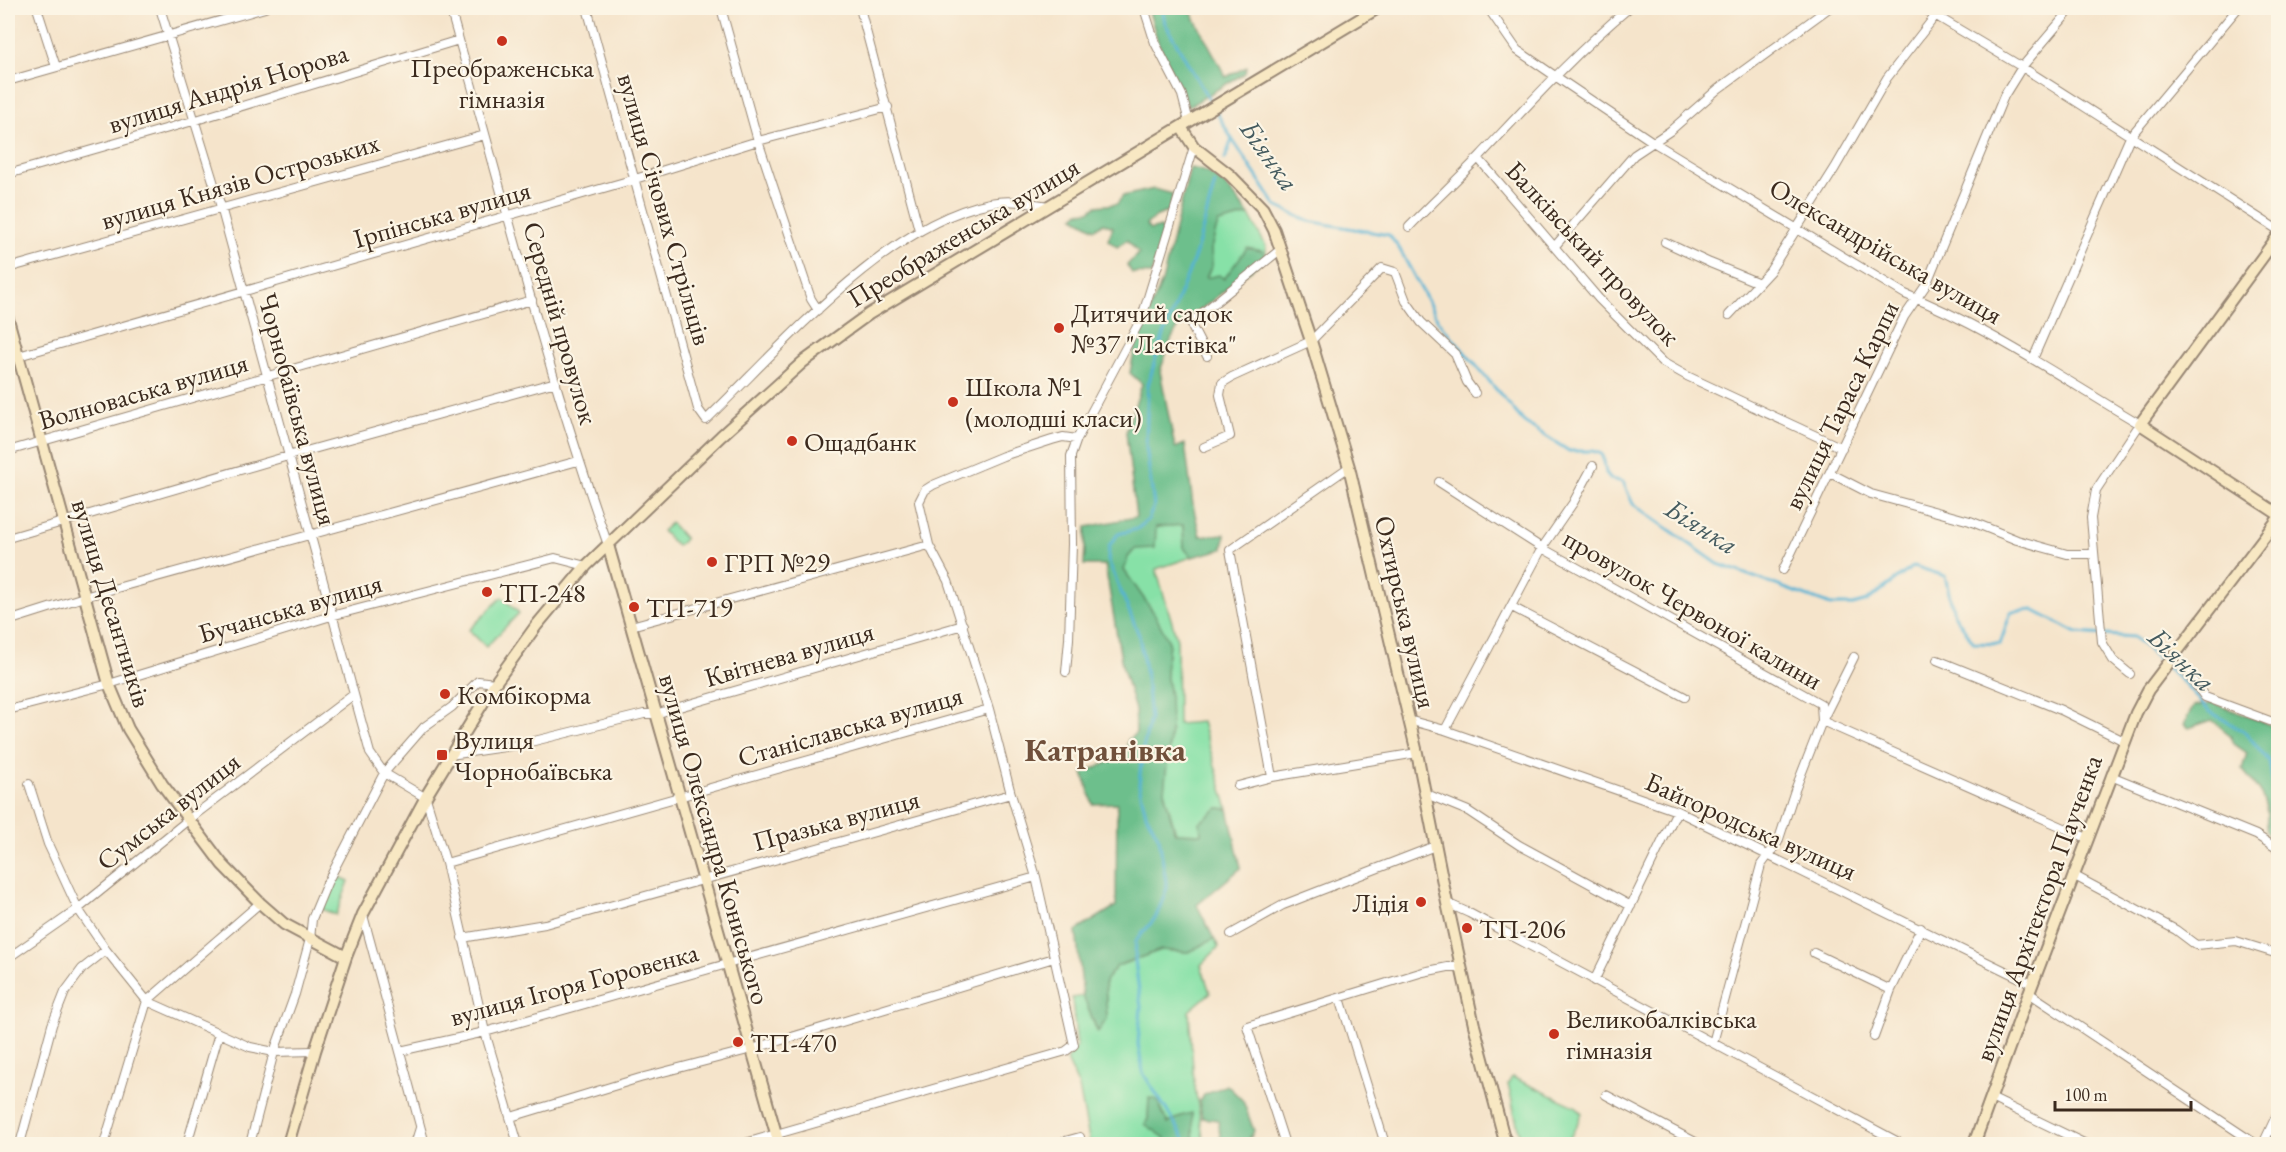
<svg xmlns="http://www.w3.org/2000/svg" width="2286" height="1152" viewBox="0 0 2286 1152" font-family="'EB Garamond',serif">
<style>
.green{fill:#87e1a7;stroke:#618662;stroke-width:1.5}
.forest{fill:#6dbf8c;stroke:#547455;stroke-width:1.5}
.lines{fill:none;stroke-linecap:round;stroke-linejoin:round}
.stream{stroke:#55b3d4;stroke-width:3}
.street-casing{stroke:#988774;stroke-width:10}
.secondary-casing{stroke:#988774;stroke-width:14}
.street{stroke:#fff;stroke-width:8}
.secondary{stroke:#f8e8c3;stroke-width:10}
.poi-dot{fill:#c8321e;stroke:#fcf5e5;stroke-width:2}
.labels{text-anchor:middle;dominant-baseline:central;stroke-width:4.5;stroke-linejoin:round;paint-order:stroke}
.poi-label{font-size:27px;fill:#3b2a1e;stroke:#fcf5e5;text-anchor:start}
.street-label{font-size:27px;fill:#3b2a1e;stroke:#fcf5e5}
.water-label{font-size:28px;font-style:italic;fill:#445a5e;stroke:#fcf5e5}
.district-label{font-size:33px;font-weight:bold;fill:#70503b;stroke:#fcf5e5}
</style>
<rect width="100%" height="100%" fill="#fcf5e5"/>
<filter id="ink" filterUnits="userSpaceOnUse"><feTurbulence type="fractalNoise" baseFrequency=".0167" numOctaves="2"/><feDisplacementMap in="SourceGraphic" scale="12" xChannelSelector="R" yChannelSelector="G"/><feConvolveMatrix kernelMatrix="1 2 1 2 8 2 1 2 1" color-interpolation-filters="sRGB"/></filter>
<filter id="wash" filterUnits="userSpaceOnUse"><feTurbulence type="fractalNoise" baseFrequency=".008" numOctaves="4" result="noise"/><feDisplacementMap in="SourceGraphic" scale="24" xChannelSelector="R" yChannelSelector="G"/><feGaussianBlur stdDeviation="1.35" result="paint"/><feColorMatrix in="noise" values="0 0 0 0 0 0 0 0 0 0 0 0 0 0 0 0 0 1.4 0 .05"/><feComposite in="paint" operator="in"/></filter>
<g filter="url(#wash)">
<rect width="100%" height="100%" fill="#f5e4cb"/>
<path class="green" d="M1249,215L1266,246V258L1224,279H1205L1212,265L1211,248L1218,223Z
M671,523L685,539L677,546L662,531Z
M1183,525L1184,548L1192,557L1156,569L1177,639L1178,724L1202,722L1228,809L1218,808L1202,834L1176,833L1164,791L1170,697L1166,672L1169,642L1124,570L1128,557L1155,527Z
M502,597L519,613L486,647L469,630Z
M335,875L349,881L336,915L322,909Z
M1214,939L1219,947L1201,965L1210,993L1189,1011L1194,1081L1204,1144H1194L1191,1114L1181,1116L1168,1124L1157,1100L1149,1099L1148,1119L1165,1138L1166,1144H1090L1079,1087L1067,1060L1077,1046L1072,998L1083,996L1097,1031L1107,1019L1105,980L1117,966L1161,950L1188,952Z
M1512,1077L1577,1107L1582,1114L1567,1144H1536L1520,1137L1508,1084Z"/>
<path class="forest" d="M1148,8H1189L1226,77L1247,67L1245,73L1188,107L1158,42Z
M1190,168C1217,170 1234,195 1249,215L1218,223L1211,248L1212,265L1206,278L1219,275L1224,279L1247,248L1262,251L1266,258L1196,313L1184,317L1171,340L1160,371L1175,448L1185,444L1193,505L1200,536L1225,534L1223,549L1192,557L1184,548L1183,525L1156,527L1155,548L1135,549L1128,557L1124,570L1154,613L1169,642L1166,672L1170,697L1171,730L1164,791L1175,833L1201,834L1200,822L1218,808L1228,809L1241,868L1197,905L1214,939L1188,952L1161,950L1117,966L1105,981L1107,1019L1098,1032L1083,996L1076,931L1116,906L1117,803L1093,804L1083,773L1126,755L1128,740L1136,733L1135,710L1122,665L1105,565H1084L1086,527L1136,517L1126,432L1142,384L1130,373L1136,342L1162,282Z
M1154,189L1173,194L1169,211L1155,217L1146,225L1150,230L1161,227L1163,237L1151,274L1132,273L1127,265L1139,253L1127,240L1117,247L1108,240L1113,227L1103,223L1095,229L1074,217L1078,212L1089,211L1096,206L1117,204L1123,196Z
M2211,702L2278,728V843L2270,841L2265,829C2273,804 2257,788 2242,769L2247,753L2234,744L2230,735L2212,720L2189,728L2184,724L2194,705H2207Z
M1227,1085L1243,1101L1254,1131L1246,1144H1216L1221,1142L1218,1120L1202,1118L1199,1101L1204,1095Z
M1149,1098L1157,1100L1168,1124L1181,1116L1192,1113L1194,1144H1166L1165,1138L1145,1124L1148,1119Z"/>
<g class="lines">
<path class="stream" d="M1162,8L1165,23L1194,74L1232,139L1276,206L1308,221L1389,235L1399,248L1439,322L1524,422L1569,451H1593L1601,454L1604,461L1606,473L1611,479L1623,482L1633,504L1718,564L1831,605H1853L1867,601L1914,566L1945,576L1954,614L1974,643L2000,644L2011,612L2033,610L2077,633L2134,637L2186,685L2209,711L2246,733L2269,761L2274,790V824L2278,826
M1225,159L1232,139
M1185,1144L1183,1136L1143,1073L1138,1044L1141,1007L1135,960L1136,941L1156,917L1167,888L1159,838L1146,814L1139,785L1142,753L1150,719L1146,676L1139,635L1108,560L1109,546L1118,534L1137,529L1148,520L1154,506L1146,446L1148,385L1158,350L1196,253L1215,183"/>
</g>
</g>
<g filter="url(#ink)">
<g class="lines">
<g class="street-casing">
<path id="street" d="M37,8L56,67
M160,8L221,207L370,753L384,773L426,798L446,863L485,1032L518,1144
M450,8C501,187 546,369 608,545
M587,8L698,409L706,420C781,348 885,224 990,203C1010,199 1030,203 1049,206
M721,8L758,141L811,299L818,310
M860,8L919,230
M1144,8L1155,43L1182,95L1189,122
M1488,8L1517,50L1555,76L1653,142L1905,294C1988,327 2063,379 2140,424L2096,490L2091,518L2102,642L2113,660L2130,674
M1923,8L2022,67L2278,230
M8,81L265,8
M1478,158L1599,299L1662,362L1687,376L1842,448
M8,174L193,121L459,40
M1409,227C1432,203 1457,180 1480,156C1528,105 1575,53 1629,8
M1665,242L1710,263L1759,283
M1555,246L1634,155L1670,131L1718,89L1829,8
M8,268L485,135
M1729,315L1770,271L1835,168L1887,78L1936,15
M1207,356L1190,323L1281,249
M8,359L635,179L758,141L888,107
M2033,359L2130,137L2238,8
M1204,447L1230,436L1220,395L1222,383L1232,377L1311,341L1382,268L1395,272L1406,301L1421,322L1455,354L1467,382L1475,393
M8,451L532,300
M1830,473L1871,494L1970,521L2017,540L2067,554H2094
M1439,482L1542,548L1821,704L1822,721L2087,838
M8,538L288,456L556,382
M1783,570L1904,317L1926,285L2004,96L2022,67L2072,8
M1512,607L1685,697
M8,621L84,597L578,461
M631,626L929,545
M1937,660L2061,710L2124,741
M1066,672L1069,639L1072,544L1071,456L1077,439L1142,317L1194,147
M2188,674L2205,697L2278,724
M8,710L109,684L331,616L555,558L586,566
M1408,720L1445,730L1677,811L2032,984
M1445,730L1542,548L1573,503L1593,466
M450,755L518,745L644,714H655L963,625
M2111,776L2256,835L2278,849
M1272,777L1230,550L1349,467
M29,784L48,844L78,909L106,950L147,1001L250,1047L274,1052L315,1051
M1238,786L1272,777L1417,753
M1424,793L1468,811L1519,845L1631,906
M446,863L989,709
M2073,875L2176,930L2196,945L2236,941L2278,954
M1447,903L1469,913L1902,1144
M363,915L425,1144
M1231,934L1283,905L1435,846
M462,938L545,924L1011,794
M1814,953L1891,990
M8,958L78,909L188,820L353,695
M1594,981L1677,811
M2029,993L2256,1144
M1340,998L1385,1144
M1874,1037L1891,990L1921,928
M1713,1043L1761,865L1778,842L1795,790L1822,721L1854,657
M400,1051L485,1032L1036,877
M1606,1095L1699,1144
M1991,1098L2086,1144
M511,1117L640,1078L752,1049L1054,958
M20,1144L52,1025L65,992L82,969L106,950
M104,1144L147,1001L260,903
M187,1144L219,1033
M250,1144L274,1052L295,994L310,939L312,919L327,883L384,773L424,727L452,707L478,681L495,683
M415,1144L420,1128
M742,1144L1066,1051L1074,1045L1036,877L1011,794L989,709L948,581L929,545L919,502L925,490L933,485L1003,456L1052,440L1063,437L1077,439
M1054,1144L1080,1137
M1285,1144L1247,1026L1423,972L1448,967H1461
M2263,1144L2278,1112"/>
</g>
<g class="secondary-casing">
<path id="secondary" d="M1181,127L1194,147L1230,175L1263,209L1274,230L1311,341L1349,467L1417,753L1447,903L1474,1025L1504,1138L1509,1144
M2278,236L2140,424L2278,514
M8,319L109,684L128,729L162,784L222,864L260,903L284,924L346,957
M608,545L779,1144
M288,1144L315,1051L346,957L363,914L428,793L495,683L536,626L586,566L721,436L803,362L869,314L1378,8
M1974,1144L2029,993L2136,713L2148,690L2278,519"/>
</g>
<use href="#street" class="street"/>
<use href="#secondary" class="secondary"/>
</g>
</g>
<g class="poi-dot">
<circle cx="502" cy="41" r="6"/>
<circle cx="1059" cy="328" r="6"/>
<circle cx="953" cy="402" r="6"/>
<circle cx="792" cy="441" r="6"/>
<circle cx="712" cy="562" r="6"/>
<circle cx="487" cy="592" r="6"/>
<circle cx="634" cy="607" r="6"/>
<circle cx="445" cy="694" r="6"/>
<rect x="436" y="749" width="12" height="12" rx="3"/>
<circle cx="1421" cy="902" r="6"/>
<circle cx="1467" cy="928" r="6"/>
<circle cx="1554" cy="1034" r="6"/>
<circle cx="738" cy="1042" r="6"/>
</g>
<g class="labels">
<g class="poi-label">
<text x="502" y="67" text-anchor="middle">Преображенська<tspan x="502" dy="31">гімназія</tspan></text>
<text x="1071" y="312">Дитячий садок<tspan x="1071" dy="31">№37 "Ластівка"</tspan></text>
<text x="965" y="386">Школа №1<tspan x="965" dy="31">(молодші класи)</tspan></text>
<text x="804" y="441">Ощадбанк</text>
<text x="724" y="562">ГРП №29</text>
<text x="499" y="592">ТП-248</text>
<text x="646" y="607">ТП-719</text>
<text x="457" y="694">Комбікорма</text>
<text x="454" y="739">Вулиця<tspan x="454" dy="31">Чорнобаївська</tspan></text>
<text x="1409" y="902" text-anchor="end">Лідія</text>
<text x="1479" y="928">ТП-206</text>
<text x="1566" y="1018">Великобалківська<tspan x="1566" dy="31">гімназія</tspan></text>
<text x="750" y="1042">ТП-470</text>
</g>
<g class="street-label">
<text transform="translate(228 88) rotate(-17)">вулиця Андрія Норова</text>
<text transform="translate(240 181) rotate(-16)">вулиця Князів Острозьких</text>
<text transform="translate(665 209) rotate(74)">вулиця Січових Стрільців</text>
<text transform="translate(442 214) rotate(-16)">Ірпінська вулиця</text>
<text transform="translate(963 232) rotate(-31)">Преображенська вулиця</text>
<text transform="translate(1886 251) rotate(30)">Олександрійська вулиця</text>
<text transform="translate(1593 253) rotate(47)">Балківський провулок</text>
<text transform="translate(561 323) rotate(74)">Середній провулок</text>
<text transform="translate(143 391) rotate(-16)">Волноваська вулиця</text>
<text transform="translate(1841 405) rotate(-64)">вулиця Тараса Карпи</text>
<text transform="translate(298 409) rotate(75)">Чорнобаївська вулиця</text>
<text transform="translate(112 603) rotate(73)">вулиця Десантників</text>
<text transform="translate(290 608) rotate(-16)">Бучанська вулиця</text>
<text transform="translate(1693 609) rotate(30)">провулок Червоної калини</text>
<text transform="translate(1406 612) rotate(77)">Охтирська вулиця</text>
<text transform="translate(789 654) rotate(-16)">Квітнева вулиця</text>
<text transform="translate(850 726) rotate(-16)">Станіславська вулиця</text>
<text transform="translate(168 811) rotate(-38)">Сумська вулиця</text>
<text transform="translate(836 820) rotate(-15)">Празька вулиця</text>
<text transform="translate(1751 826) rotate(24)">Байгородська вулиця</text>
<text transform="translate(715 839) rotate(74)">вулиця Олександра Кониського</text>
<text transform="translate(2038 908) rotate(-70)">вулиця Архітектора Паученка</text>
<text transform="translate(574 984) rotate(-15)">вулиця Ігоря Горовенка</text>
</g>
<g class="water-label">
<text transform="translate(1270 155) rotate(55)">Біянка</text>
<text transform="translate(1702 526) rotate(32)">Біянка</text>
<text transform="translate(2182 659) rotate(43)">Біянка</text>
</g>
<g class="district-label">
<text x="1105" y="749">Катранівка</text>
</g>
</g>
<rect width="2286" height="1152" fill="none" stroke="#fcf5e5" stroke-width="30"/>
<path d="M2055 1101v9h136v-9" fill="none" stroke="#3b2a1e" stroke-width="3"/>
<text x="2064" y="1101" font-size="18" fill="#3b2a1e" stroke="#fcf5e5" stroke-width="4.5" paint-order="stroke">100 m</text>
</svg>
